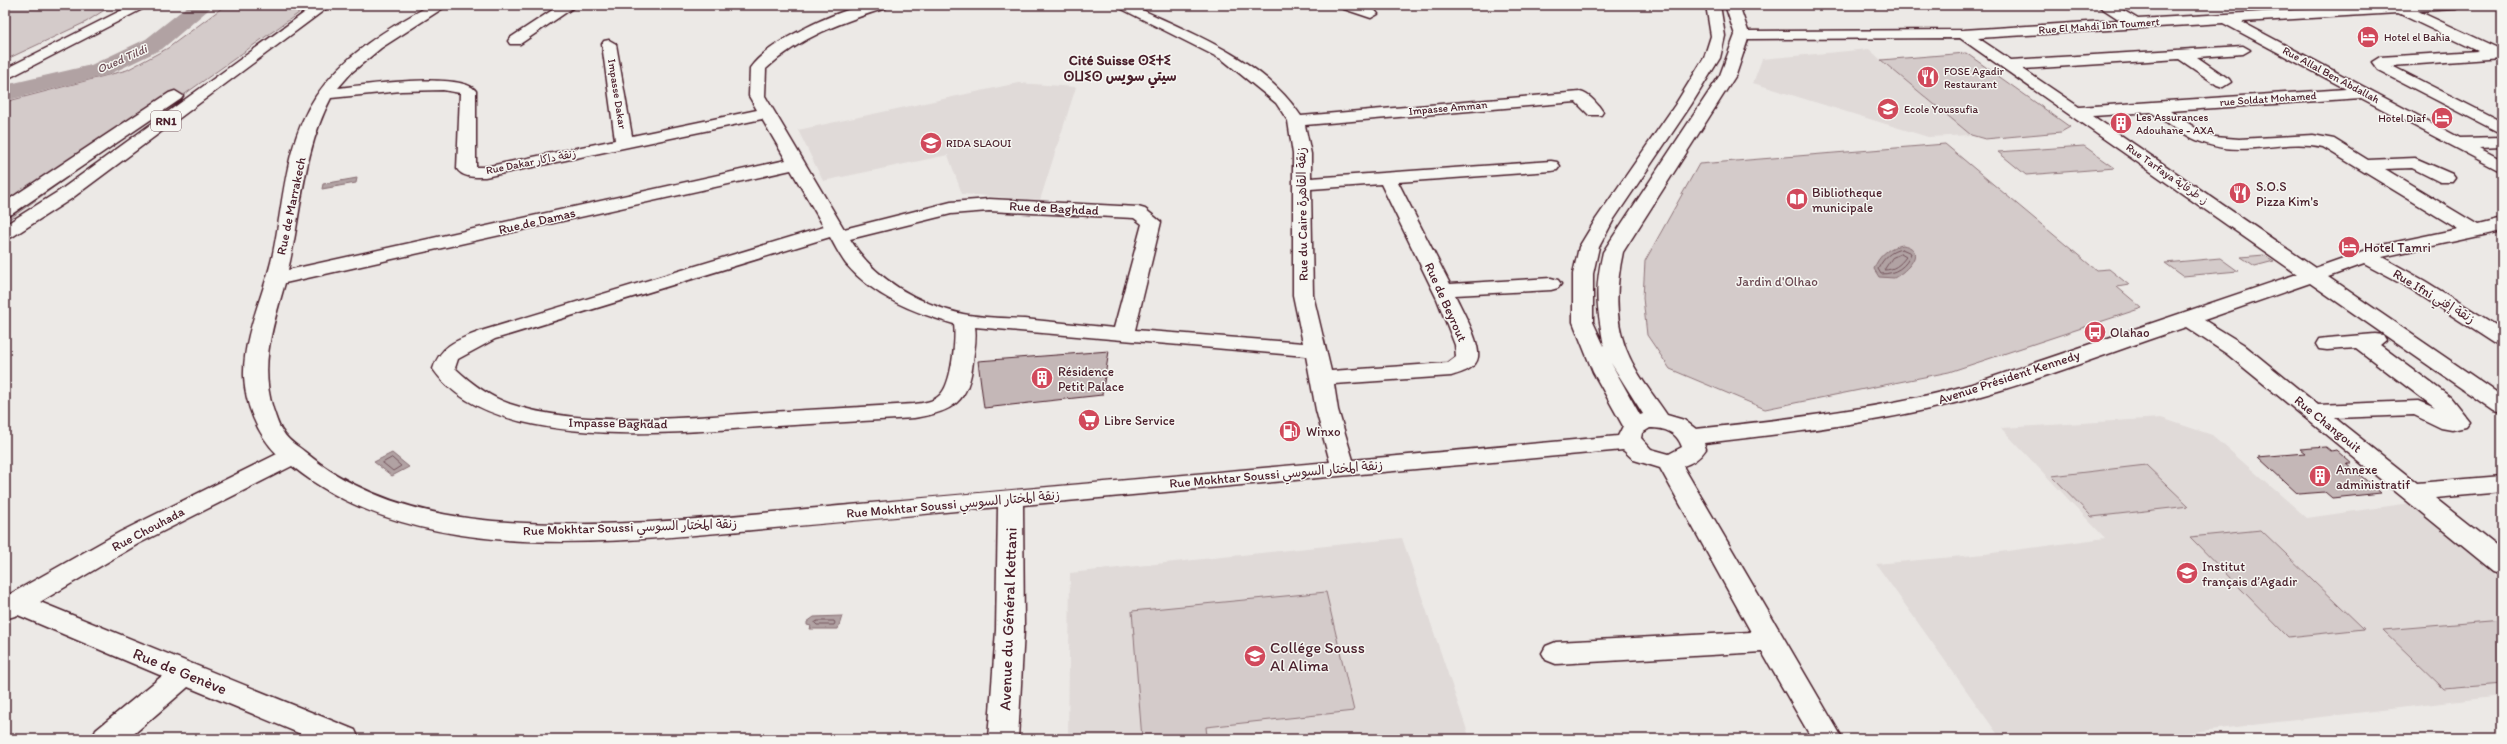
<svg xmlns="http://www.w3.org/2000/svg" width="2507" height="744" viewBox="0 0 2507 744" font-family="Itim,'Playpen Sans Arabic','Noto Sans Tifinagh',sans-serif">
<style>
.built{fill:#e0dad8}
.green{fill:#d4cbca;stroke:#8f757a}
.water{fill:#b1a2a3;stroke:#886e73}
.lines{fill:none;stroke-linecap:round;stroke-linejoin:round}
.shore{stroke:#73535b;stroke-width:1}
.river{fill:#b1a2a3;fill-rule:evenodd}
.building{fill:#c4b7b7;stroke:#4a1f2b}
.minor-casing{stroke:#4a1f2b;stroke-width:3}
.highway-casing{stroke:#4a1f2b;stroke-width:3}
.minor{fill:#f6f6f2;fill-rule:evenodd}
.highway{fill:#f6f6f2;fill-rule:evenodd}
.labels{text-anchor:middle;dominant-baseline:central;stroke-width:3;stroke-linejoin:round;paint-order:stroke}
.far-street-label{font-size:11px;fill:#4a1f2b;stroke:#f6f6f2}
.far-poi-label{font-size:11px;fill:#4a1f2b;stroke:#f6f6f2;text-anchor:start}
.far-water-label{font-size:12px;font-style:italic;fill:#6e4d55;stroke:#f6f6f2}
.shield{fill:#f6f6f2;stroke:#7e6067;stroke-width:1}
.shield-label{font-size:12px;font-weight:bold;fill:#4a1f2b}
.poi-label{font-size:13px;fill:#4a1f2b;stroke:#f6f6f2;text-anchor:start}
.street-label{font-size:13px;fill:#4a1f2b;stroke:#f6f6f2}
.park-label{font-size:13px;fill:#6c4a53;stroke:#f6f6f2}
.far-district-label{font-size:14px;font-weight:bold;fill:#4a1f2b;stroke:#f6f6f2}
.near-street-label{font-size:16px;fill:#4a1f2b;stroke:#f6f6f2}
.near-poi-label{font-size:16px;fill:#4a1f2b;stroke:#f6f6f2;text-anchor:start}
</style>
<rect width="100%" height="100%" fill="#ece9e6"/>
<filter id="ink" filterUnits="userSpaceOnUse"><feTurbulence type="fractalNoise" baseFrequency=".025" numOctaves="2"/><feDisplacementMap in="SourceGraphic" scale="8" xChannelSelector="R" yChannelSelector="G"/><feConvolveMatrix kernelMatrix="1 2 1 2 8 2 1 2 1" color-interpolation-filters="sRGB"/></filter>
<g filter="url(#ink)">
<path class="built" d="M1869,49L1881,60L1971,135L1928,137L1753,83L1762,59Z
M1018,83L1076,87L1040,200L962,194L948,155L823,181L798,130Z
M2161,418L2212,435L2307,518L2410,503L2502,581V696L2133,739H2001L1876,564L1985,554L2105,538L2001,428Z
M1402,538L1470,739H1068L1070,573Z"/>
<path class="green" d="M5,5H112L86,22L5,60Z
M226,5H310L5,222V102L127,70L168,48Z
M1966,53L2070,127L2061,132L1985,139L1971,135L1881,60Z
M1945,144L2096,270L2109,269L2129,285L2117,287L2142,308L1949,372L1765,409L1670,369L1647,335L1643,298L1645,261L1699,164Z
M2084,146L2115,168L2026,175L1998,152Z
M2264,255L2274,261L2255,266L2241,257Z
M2220,258L2238,271L2183,276L2165,263Z
M2146,465L2189,506L2092,517L2052,476Z
M2261,530L2364,629L2288,637L2190,537Z
M1326,592L1354,711L1206,727L1207,737L1142,739L1132,611Z
M2502,620V684L2444,689L2383,630Z"/>
<path class="water" d="M357,178L356,183L322,189L323,184Z
M1903,245C1928,250 1907,271 1894,278L1879,277L1874,269C1878,256 1890,246 1903,245Z
M392,453L409,467L392,476L374,462Z
M842,616L838,629H810L811,626L807,625V622L814,617Z"/>
<g class="lines">
<path class="shore" d="M1902,249L1911,253C1907,267 1895,274 1881,274L1878,269C1883,259 1890,251 1902,249Z
M1901,254L1906,257C1900,265 1894,270 1884,270L1892,258Z
M392,458L401,466L393,471L383,463Z
M818,621H834L835,623L834,625H817L815,623Z"/>
<path class="river" d="M189,5H214L162,49L108,75L5,101V85L91,65L146,39Z"/>
</g>
<path class="building" d="M1109,351L1102,395L984,408L978,361Z
M2326,447L2331,451L2336,450L2352,464H2347L2381,493L2332,498L2325,492L2298,494L2258,457L2305,453L2300,449Z"/>
<g class="lines">
<g class="minor-casing">
<path id="minor" d="M132,5H150L5,80V69Z
M431,5H448L381,48L352,72L338,88C363,85 462,71 476,91V167H485L615,140L602,44L604,41L609,40L616,44L632,136L757,110L749,96L750,68C768,42 835,11 866,5C873,4 881,5 888,5L886,8C842,22 800,37 766,69L765,96L844,229L951,202L989,199L1138,207L1145,209L1161,222L1135,330L1303,343L1293,295V154L1288,121L1276,103L1223,60L1114,5H1132C1192,34 1262,58 1301,116L1580,92C1589,94 1598,104 1603,112L1601,115H1589L1576,102L1305,125L1311,154V178L1551,161L1557,162L1560,166L1557,170L1551,171L1398,182L1450,284L1551,278L1558,280L1561,284L1558,288L1551,290L1455,295C1462,310 1480,341 1478,357C1476,369 1461,373 1451,376L1334,384L1338,410L1353,460L1618,436L1623,426L1593,372L1573,322V274L1579,247L1596,219L1675,105L1704,58L1711,36L1706,5H1720L1725,36L1720,58L1691,105L1614,219L1599,247L1593,274V322L1604,346C1597,307 1594,291 1603,252L1720,75L1735,35L1725,5H1739L1748,31L1963,30L2120,20L2097,5H2114L2138,19L2384,5H2463L2456,9L2418,11L2502,50V58L2392,66L2502,122V134L2378,70L2372,62L2380,57L2478,51L2398,13L2242,22L2460,138L2502,137V147L2479,148L2502,160V172L2361,98L2170,111L2194,127L2215,137L2239,139L2313,135L2334,139L2368,160L2415,158L2452,174L2455,178L2452,182H2440L2412,168L2385,169L2478,225L2502,219V231L2382,257L2425,281L2502,329V344L2494,343L2411,289L2364,264L2328,277L2502,396V413L2494,411L2310,283L2204,320L2243,344L2318,405L2418,401L2435,408L2356,348L2327,350L2319,349L2316,344L2319,339L2327,338L2375,334L2383,335L2386,340L2380,345L2450,397L2470,422L2466,427L2452,430L2441,428L2414,415L2335,418L2417,483L2502,476V492L2435,498L2502,551V574L2493,571L2227,354L2186,327C2104,354 2022,388 1938,407C1861,425 1782,434 1704,443L1706,449C1700,458 1693,463 1683,466L1843,739H1812L1762,652L1556,664L1546,660L1542,653L1546,646L1556,642L1751,632L1660,468L1634,460L1623,450L1023,505L1024,630L1018,739H988L996,630L998,507C916,515 834,523 752,530C604,543 415,566 292,466L138,544L40,602L355,730L359,739H313L188,687L128,739H92L96,730L162,676L18,615L5,619V597L120,532L277,454C257,434 245,404 244,376C243,335 263,297 272,258C284,204 284,144 316,96C344,55 387,28 431,5ZM2223,23L2346,89L2079,107L2023,69L2179,59L2217,85L2223,87L2231,82L2229,79L2197,57L2243,54L2250,50L2243,46L2011,60L1978,38ZM1960,38L2297,274L1972,384C1882,409 1788,419 1696,429L1684,420L1667,415C1653,394 1635,373 1626,349C1614,318 1616,284 1623,252L1736,75L1748,39ZM443,90L460,93L457,169C463,178 475,177 485,177L762,119L786,160L288,270C302,212 302,153 331,98L401,91ZM2151,112C2187,137 2209,153 2255,148C2278,146 2300,142 2323,147L2458,229L2377,246L2315,268L2093,116ZM791,170L824,227L481,331C458,340 441,344 433,369C490,452 672,433 760,427C811,424 863,421 914,418C953,412 969,402 973,361C974,350 977,339 975,327L1306,356L1316,410L1330,462C1170,476 1010,490 850,505C732,515 612,531 493,521C425,515 358,497 305,452C298,446 288,441 283,432C278,426 276,417 273,409C259,365 273,326 285,283ZM1381,184L1437,299L1455,345L1456,357L1448,363L1331,371L1313,295L1311,189ZM989,211L1134,218L1142,224L1114,328C1084,325 1054,322 1024,319C1004,318 983,318 963,314C918,304 874,279 850,239L951,214ZM830,237C835,246 840,256 846,264C874,297 913,312 954,324C956,339 952,384 940,395C933,402 923,403 914,404C861,407 807,410 754,413C680,418 581,428 510,404C488,396 472,384 455,368L458,359L495,339ZM1611,363L1643,414L1640,415ZM1650,428C1665,428 1677,432 1682,447L1669,454L1651,449L1641,438L1642,433Z
M560,5H577L520,44H510L508,41L510,38Z
M1339,5C1351,5 1371,3 1378,14L1371,18L1341,8Z"/>
</g>
<g class="highway-casing">
<path id="highway" d="M315,5H331L71,199L12,237L5,239V225L59,191Z
M175,91L183,96L181,99L12,214L5,216V202L169,93Z"/>
</g>
<use href="#minor" class="minor"/>
<use href="#highway" class="highway"/>
</g>
</g>
<defs>
<g id="hotel-disc" transform="scale(1.15)"><circle r="9.5" fill="#d1495b" stroke="#f6f6f2"/><path d="M-6-4.5h1.5V1H6V5H4.5V3h-9V5H-6ZM-4 0a1.8 1.8 0 1 1 3.6 0ZM.5 0V-2.5h3Q6-2.5 6 0Z" fill="#fff"/></g>
<g id="restaurant-disc" transform="scale(1.15)"><circle r="9.5" fill="#d1495b" stroke="#f6f6f2"/><path d="M-5-6h1v4h1v-4h1v4h1v-4h1v5L-1.5 .5V6h-2V.5L-5-1ZM5-6V6H3V1.5H1.5Q1.5-4 5-6Z" fill="#fff"/></g>
<g id="school-disc" transform="scale(1.15)"><circle r="9.5" fill="#d1495b" stroke="#f6f6f2"/><path d="M0-5L7-2L0 1L-7-2ZM-4 1L0 2.5L4 1V4Q0 6-4 4Z" fill="#fff"/></g>
<g id="building-disc" transform="scale(1.15)"><circle r="9.5" fill="#d1495b" stroke="#f6f6f2"/><path d="M-4-6H4V6H1V3H-1V6H-4ZM-2.5-4.3h1.7v1.8h-1.7ZM.8-4.3h1.7v1.8H.8ZM-2.5-1h1.7V.8h-1.7ZM.8-1h1.7V.8H.8Z" fill="#fff"/></g>
<g id="library-disc" transform="scale(1.15)"><circle r="9.5" fill="#d1495b" stroke="#f6f6f2"/><path d="M-6-4Q-3-5.5-.7-3.5V5Q-3 3-6 4ZM6-4Q3-5.5 .7-3.5V5Q3 3 6 4Z" fill="#fff"/></g>
<g id="bus-disc" transform="scale(1.15)"><circle r="9.5" fill="#d1495b" stroke="#f6f6f2"/><path d="M-5-6H5V4H4V6H2V4H-2V6H-4V4H-5ZM-3.5-4V0h7V-4ZM-3.5 1.2v1.5H-2V1.2ZM2 1.2v1.5H3.5V1.2Z" fill="#fff"/></g>
<g id="supermarket-disc" transform="scale(1.15)"><circle r="9.5" fill="#d1495b" stroke="#f6f6f2"/><path d="M-6-5.5h2.5l.6 2H6L4.5 2H-2.5L-4.4-4H-6ZM-1.5 3.2a1.3 1.3 0 1 0 .1 0ZM3 3.2a1.3 1.3 0 1 0 .1 0Z" fill="#fff"/></g>
<g id="fuel-disc" transform="scale(1.15)"><circle r="9.5" fill="#d1495b" stroke="#f6f6f2"/><path d="M-5.5-6h7V0h2V4h1.3V-2.5L3-4.5l.8-.8L6-3V5H2.5V1h-1V6h-7ZM-4.2-4.7v3.2H.2V-4.7Z" fill="#fff"/></g>
<g id="university-disc" transform="scale(1.15)"><circle r="9.5" fill="#d1495b" stroke="#f6f6f2"/><path d="M0-5L7-2L0 1L-7-2ZM-4 1L0 2.5L4 1V4Q0 6-4 4Z" fill="#fff"/></g>
</defs>
<g fill-rule="evenodd">
<use href="#hotel-disc" x="2368" y="37"/>
<use href="#restaurant-disc" x="1928" y="77"/>
<use href="#school-disc" x="1888" y="109"/>
<use href="#hotel-disc" x="2442" y="118"/>
<use href="#building-disc" x="2121" y="123"/>
<use href="#school-disc" x="931" y="143"/>
<use href="#restaurant-disc" x="2240" y="193"/>
<use href="#library-disc" x="1797" y="199"/>
<use href="#hotel-disc" x="2349" y="247"/>
<use href="#bus-disc" x="2095" y="332"/>
<use href="#building-disc" x="1042" y="378"/>
<use href="#supermarket-disc" x="1089" y="420"/>
<use href="#fuel-disc" x="1290" y="431"/>
<use href="#building-disc" x="2320" y="476"/>
<use href="#university-disc" x="2187" y="573"/>
<use href="#school-disc" x="1255" y="656"/>
</g>
<g class="labels">
<g class="far-street-label">
<text transform="translate(2099 26) rotate(-4)">Rue El Mahdi Ibn Toumert</text>
<text transform="translate(2331 75) rotate(28)">Rue Allal Ben Abdallah</text>
<text transform="translate(617 94) rotate(81)">Impasse Dakar</text>
<text transform="translate(2268 99) rotate(-4)">rue Soldat Mohamed</text>
<text transform="translate(1448 108) rotate(-5)">Impasse Amman</text>
<text transform="translate(531 162) rotate(-11)">Rue Dakar زنقة داكار</text>
<text transform="translate(2167 174) rotate(35)">Rue Tarfaya ز. طرفاية</text>
</g>
<g class="far-poi-label">
<text x="2384" y="37">Hotel el Bahia</text>
<text x="1944" y="71">FOSE Agadir<tspan x="1944" dy="13">Restaurant</tspan></text>
<text x="1904" y="109">Ecole Youssufia</text>
<text x="2136" y="117">Les Assurances<tspan x="2136" dy="13">Adouhane - AXA</tspan></text>
<text x="2426" y="118" text-anchor="end">Hotel Diaf</text>
<text x="946" y="143">RIDA SLAOUI</text>
</g>
<g class="far-water-label">
<text transform="translate(122 59) rotate(-24)">Oued Tildi</text>
</g>
<rect class="shield" x="151" y="111" width="30" height="20" rx="3"/>
<g class="shield-label">
<text x="166" y="121">RN1</text>
</g>
<g class="poi-label">
<text x="2256" y="186">S.O.S<tspan x="2256" dy="15">Pizza Kim's</tspan></text>
<text x="1812" y="192">Bibliotheque<tspan x="1812" dy="15">municipale</tspan></text>
<text x="2364" y="247">Hotel Tamri</text>
<text x="2110" y="332">Olahao</text>
<text x="1058" y="371">Résidence<tspan x="1058" dy="15">Petit Palace</tspan></text>
<text x="1104" y="420">Libre Service</text>
<text x="1306" y="431">Winxo</text>
<text x="2336" y="469">Annexe<tspan x="2336" dy="15">administratif</tspan></text>
<text x="2202" y="566">Institut<tspan x="2202" dy="15">français d’Agadir</tspan></text>
</g>
<g class="street-label">
<text transform="translate(291 206) rotate(-78)">Rue de Marrakech</text>
<text transform="translate(1054 208) rotate(3)">Rue de Baghdad</text>
<text transform="translate(1302 214) rotate(-91)">Rue du Caire زنقة القاهرة</text>
<text transform="translate(537 221) rotate(-13)">Rue de Damas</text>
<text transform="translate(2434 296) rotate(31)">Rue Ifni زنقة إفني</text>
<text transform="translate(1446 302) rotate(66)">Rue de Beyrout</text>
<text transform="translate(2009 377) rotate(-18)">Avenue Président Kennedy</text>
<text transform="translate(618 423) rotate(1)">Impasse Baghdad</text>
<text transform="translate(2328 424) rotate(39)">Rue Changouit</text>
<text transform="translate(1276 474) rotate(-5)">Rue Mokhtar Soussi زنقة المختار السوسي</text>
<text transform="translate(953 504) rotate(-5)">Rue Mokhtar Soussi زنقة المختار السوسي</text>
<text transform="translate(630 527) rotate(-2)">Rue Mokhtar Soussi زنقة المختار السوسي</text>
<text transform="translate(148 529) rotate(-28)">Rue Chouhada</text>
</g>
<g class="park-label">
<text x="1777" y="281">Jardin d'Olhao</text>
</g>
<g class="far-district-label">
<text x="1120" y="60">Cité Suisse ⵙⵉⵜⵉ<tspan x="1120" dy="16">ⵙⵡⵉⵙ سيتي سويس</tspan></text>
</g>
<g class="near-street-label">
<text transform="translate(1008 619) rotate(-88)">Avenue du Général Kettani</text>
<text transform="translate(180 671) rotate(22)">Rue de Genève</text>
</g>
<g class="near-poi-label">
<text x="1270" y="647">Collége Souss<tspan x="1270" dy="18">Al Alima</tspan></text>
</g>
</g>
<rect width="2507" height="744" fill="none" stroke="#f6f6f2" stroke-width="20"/>
<rect x="10" y="10" width="2487" height="724" fill="none" stroke="#4a1f2b" stroke-width="1.5" filter="url(#ink)"/>
</svg>
